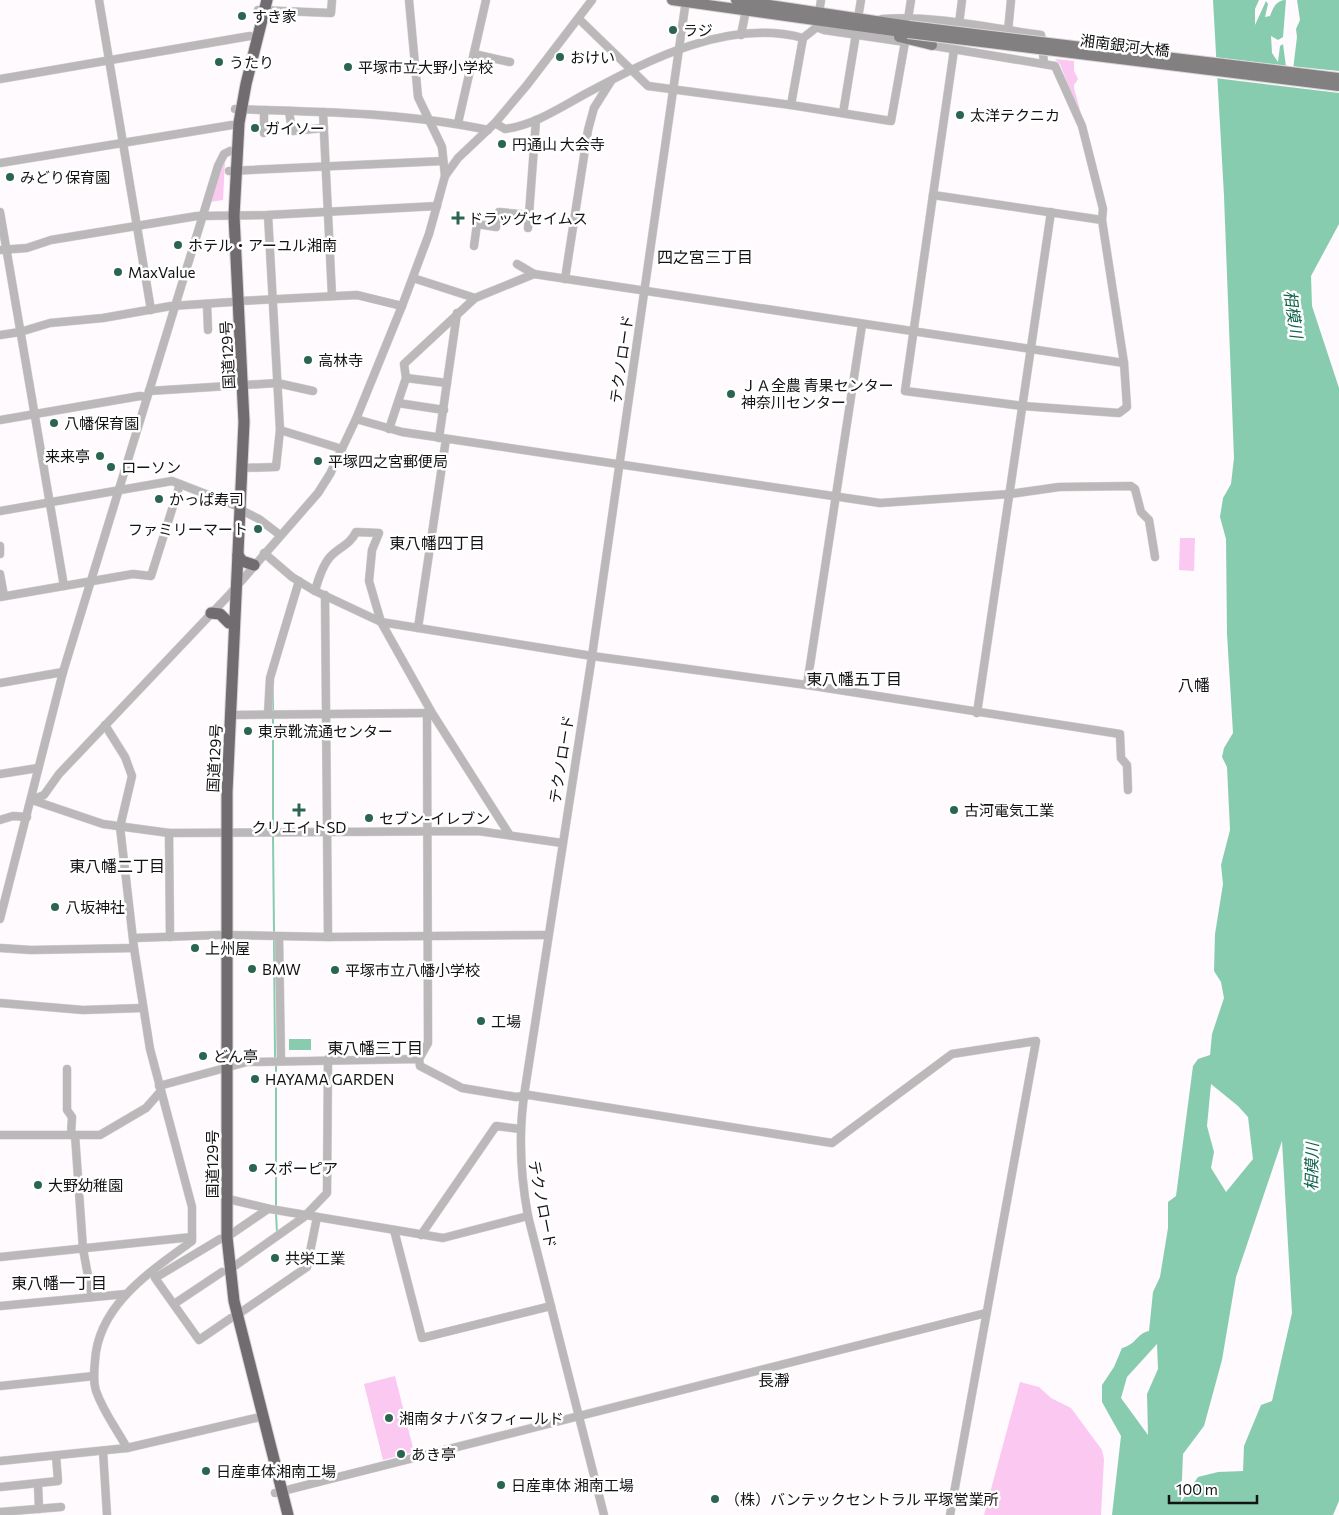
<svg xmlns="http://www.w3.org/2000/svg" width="1339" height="1515" viewBox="0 0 1339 1515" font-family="Commissioner,'Noto Sans JP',sans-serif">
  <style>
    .green { fill: #fac8f1 }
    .water { fill: #88ccb0; fill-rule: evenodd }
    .pier { fill: #fefafd }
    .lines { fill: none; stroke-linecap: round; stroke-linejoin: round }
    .stream { stroke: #88ccb0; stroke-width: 2 }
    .minor-casing { stroke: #d9d5d8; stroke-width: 9 }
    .major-casing { stroke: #d9d5d8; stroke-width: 12 }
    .highway-casing { stroke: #d9d5d8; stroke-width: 13 }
    .minor { stroke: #bab8b9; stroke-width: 8 }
    .major { stroke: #838082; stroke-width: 10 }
    .highway { stroke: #706c6f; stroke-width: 11 }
    .major-bridge-casing { stroke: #d9d5d8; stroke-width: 12; stroke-linecap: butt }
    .major-bridge { stroke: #838082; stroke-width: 10 }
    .poi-dot { fill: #29654f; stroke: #fff; stroke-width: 2 }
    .labels { text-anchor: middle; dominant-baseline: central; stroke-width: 5; stroke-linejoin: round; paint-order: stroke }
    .poi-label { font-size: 15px; fill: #141314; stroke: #fff; text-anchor: start }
    .street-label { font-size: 15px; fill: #141314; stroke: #fff }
    .neighbourhood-label { font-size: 16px; fill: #141314; stroke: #fff }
    .water-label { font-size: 16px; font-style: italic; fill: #0f644a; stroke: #fff }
  </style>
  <rect width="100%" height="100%" fill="#fefafd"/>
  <g class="green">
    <polygon points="1055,59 1074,61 1074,71 1078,79 1074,85 1074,88 1104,197 1081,117 1060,64"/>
    <polygon points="225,161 223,200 210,202 222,162"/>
    <polygon points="1180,538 1195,538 1194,571 1179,570"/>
    <polygon points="395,1376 414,1452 383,1460 364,1384"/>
    <polygon points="1020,1382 1039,1387 1051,1398 1071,1408 1102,1450 1104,1459 1101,1515 984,1515"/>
  </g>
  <g class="water">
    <path d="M 1213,0 L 1259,0 L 1255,9 L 1255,25 L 1266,1 L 1268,4 L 1265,17 L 1270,16 C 1273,8 1276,0 1286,0 L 1283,37 L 1278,40 L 1271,36 L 1272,53 L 1278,62 L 1280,46 L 1283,44 L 1287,74 L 1292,78 L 1297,37 L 1296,29 L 1300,20 L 1297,0 L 1339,0 L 1339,224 L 1311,276 L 1312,306 L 1339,388 L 1339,1501 L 1333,1515 L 1112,1515 L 1121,1436 L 1102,1402 L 1102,1385 L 1114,1367 L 1122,1348 C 1137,1344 1137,1333 1149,1331 L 1153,1292 L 1160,1277 L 1168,1228 L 1168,1202 L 1176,1196 L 1193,1066 L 1198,1059 L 1210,1055 L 1212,1034 L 1224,998 L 1221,982 L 1214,971 L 1215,934 L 1223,884 L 1221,865 L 1230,830 L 1227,767 L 1222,757 L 1224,748 L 1233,733 L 1227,634 L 1226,539 L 1220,517 L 1223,498 L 1231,484 L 1234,458 L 1224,196 ZM 1211,1084 L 1238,1106 L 1248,1117 L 1253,1159 L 1226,1192 L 1211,1168 L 1214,1152 L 1207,1126 ZM 1282,1141 L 1292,1313 L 1272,1401 L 1261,1405 L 1244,1446 L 1243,1471 L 1218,1472 L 1198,1477 L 1181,1502 L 1183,1454 L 1204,1426 L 1222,1360 L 1236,1277 ZM 1157,1344 L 1158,1369 L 1147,1394 L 1148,1435 L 1121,1398 L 1127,1377 Z"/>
    <rect x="289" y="1039" width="22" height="11"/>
  </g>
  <polygon class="pier" points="1213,57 1289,66 1290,73 1290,66 1339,71 1339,93 1215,78"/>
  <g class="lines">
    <g class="stream">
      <polyline points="273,689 273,711"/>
      <polyline points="273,717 273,825"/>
      <polyline points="273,836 274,932"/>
      <polyline points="274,940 275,1057"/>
      <polyline points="276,1064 276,1206"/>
      <polyline points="276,1213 277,1233"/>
    </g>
    <defs>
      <g id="minor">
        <polyline points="99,0 151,310"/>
        <polyline points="409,0 418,97 442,147 445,176"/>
        <polyline points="821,0 817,27 803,38 791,105 891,121 905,42"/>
        <polyline points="258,10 331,13 332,0"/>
        <polyline points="858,18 861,0"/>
        <polyline points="579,19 648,86 791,105"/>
        <path d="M 882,19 C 934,15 989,28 1041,35 L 1044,63"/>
        <polyline points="908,19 911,0"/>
        <polyline points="959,24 962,0"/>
        <polyline points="817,27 824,30 905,42"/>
        <polyline points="1008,31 1011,0"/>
        <polyline points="741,35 746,10"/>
        <polyline points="929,45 1055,66 1082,126 1103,209 1102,220 1124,363 1127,407 1119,413 1023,406 905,391 933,195 1102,220"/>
        <polyline points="474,54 510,62"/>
        <polyline points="0,79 250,36"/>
        <path d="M 235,109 C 319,112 405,112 488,130"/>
        <polyline points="264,110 264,133"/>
        <polyline points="289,111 292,131 324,128"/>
        <polyline points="323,112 332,296"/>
        <polyline points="843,113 856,34"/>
        <polyline points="458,123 486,0"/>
        <path d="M 495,123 L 505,129 C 535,125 561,107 587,93 C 650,59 730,18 803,38"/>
        <polyline points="0,163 232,125"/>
        <polyline points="229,171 443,161"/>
        <polyline points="933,195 954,50"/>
        <polyline points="0,212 64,586"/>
        <polyline points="528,228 536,120"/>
        <polyline points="474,246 477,224 496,227 499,212 529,215"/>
        <polyline points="0,250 27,248 51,240 197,216 268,215 437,206"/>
        <polyline points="517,264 534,274"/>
        <polyline points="413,278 475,298"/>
        <polyline points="565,279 588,130 594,108 611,81"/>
        <polyline points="239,301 357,295 402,306"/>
        <polyline points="207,304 208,330"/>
        <polyline points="0,335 20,332 50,323 103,318 171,306 232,302"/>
        <polyline points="406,378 447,383"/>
        <polyline points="149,391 277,383 313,391"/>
        <polyline points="398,403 444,410"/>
        <polyline points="356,419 402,432 880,503 1010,494 1059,487 1131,486 1135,489 1141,512 1149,520 1155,557"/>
        <polyline points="0,420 140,396 147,397"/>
        <polyline points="389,429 406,378 404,364 475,298 534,274 1124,363"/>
        <polyline points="280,430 342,449"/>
        <polyline points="439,438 457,313"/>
        <polyline points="243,468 276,467 280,430 268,215"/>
        <polyline points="241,510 259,519 280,535"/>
        <polyline points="0,511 172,481 234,505"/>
        <polyline points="0,546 0,554"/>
        <polyline points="264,553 292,577 315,591 381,622 592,656 807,685 1120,734 1121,758 1127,765 1128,790"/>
        <polyline points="0,574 4,596"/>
        <path d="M 315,591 C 318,580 322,566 330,557 C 339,547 350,545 356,532 L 379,533 L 372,550 L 369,581 L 381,622 L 432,713 L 509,834"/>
        <polyline points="325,595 328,937"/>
        <polyline points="0,597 133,574 151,576 180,484"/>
        <polyline points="418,628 446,439"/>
        <polyline points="0,683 63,672"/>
        <polyline points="807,685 862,325"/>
        <polyline points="977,713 1051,212"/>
        <polyline points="268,714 270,678 299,581"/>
        <polyline points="231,715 430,713"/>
        <path d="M 105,725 L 125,757 L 132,776 L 120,827 L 134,948 L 150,1049 L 192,1207 L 192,1241 C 151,1271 98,1305 95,1361 C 94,1371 93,1381 96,1391 C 104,1413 116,1428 127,1448"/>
        <polyline points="0,774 38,768"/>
        <polyline points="32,800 44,795 59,774 230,594 318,493 330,474 356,419 402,306 429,234 445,176 458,158 495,123 527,85 592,0"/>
        <polyline points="32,800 103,824 169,833 478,831 562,843"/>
        <polyline points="0,820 13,816 27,817"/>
        <polyline points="169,833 170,937"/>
        <polyline points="0,919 63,672 218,166 224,154 230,151"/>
        <polyline points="226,935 328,937 547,935"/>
        <polyline points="279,937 281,1061"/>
        <polyline points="134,938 219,935"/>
        <polyline points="0,948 31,950 134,948"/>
        <polyline points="0,1003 83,1010 142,1008"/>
        <polyline points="419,1059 428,1043 427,713"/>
        <polyline points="67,1069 67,1110 72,1117 71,1135"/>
        <polyline points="159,1086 247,1062 419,1059 420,1066 462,1088 516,1097 529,1095 832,1143 952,1054 1036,1041 950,1515"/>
        <polyline points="0,1135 100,1135 146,1108 161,1091"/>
        <polyline points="75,1135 83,1249 92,1297"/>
        <polyline points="228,1199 270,1209 443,1238 528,1216"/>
        <polyline points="394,1230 422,1338 551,1306"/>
        <polyline points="421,1235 496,1126 520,1129"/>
        <polyline points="227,1237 268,1209"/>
        <polyline points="220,1239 155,1278 199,1340 231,1318"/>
        <polyline points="0,1257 192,1237"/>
        <polyline points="229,1270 304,1217 327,1193 328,1059"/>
        <polyline points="174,1304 222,1272"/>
        <polyline points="0,1306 126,1294"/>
        <polyline points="237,1315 307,1267 317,1217"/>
        <polyline points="0,1386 94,1376"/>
        <polyline points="103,1451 107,1515"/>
        <polyline points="0,1461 127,1448 256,1418"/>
        <polyline points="38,1484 39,1509"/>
        <polyline points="0,1487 58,1481 56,1456"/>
        <polyline points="275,1493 986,1313"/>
        <polyline points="0,1512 61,1507"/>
        <path d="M 604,1515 L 528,1216 C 520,1173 518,1133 525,1089 L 592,656 L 686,0"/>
      </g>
      <g id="major">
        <polyline points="672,0 908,33"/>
        <polyline points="736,0 909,26"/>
        <polyline points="899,37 932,45"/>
      </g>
      <g id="highway">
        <polyline points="267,0 246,84 239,123 234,216 244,422 227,792 227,1237 234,1301 288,1515"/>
        <polyline points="238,555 242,561 254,565"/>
        <polyline points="211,613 220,614 229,623"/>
      </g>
    </defs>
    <use href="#minor" class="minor-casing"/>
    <use href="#major" class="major-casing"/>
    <use href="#highway" class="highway-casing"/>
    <use href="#minor" class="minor"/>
    <use href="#major" class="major"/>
    <use href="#highway" class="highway"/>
    <defs>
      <g id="major-bridge">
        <polyline points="909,26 1339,78"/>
        <polyline points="908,33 1339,86"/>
      </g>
    </defs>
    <use href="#major-bridge" class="major-bridge-casing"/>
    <use href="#major-bridge" class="major-bridge"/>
  </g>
  <g class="poi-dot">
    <circle cx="242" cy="16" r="5"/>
    <circle cx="673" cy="30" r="5"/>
    <circle cx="560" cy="57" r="5"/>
    <circle cx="219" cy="62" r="5"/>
    <circle cx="348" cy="67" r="5"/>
    <circle cx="960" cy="115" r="5"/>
    <circle cx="255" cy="128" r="5"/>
    <circle cx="502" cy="144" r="5"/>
    <circle cx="10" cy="177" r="5"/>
    <path d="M455.5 210.5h5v5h5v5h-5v5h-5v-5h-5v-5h5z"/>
    <circle cx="178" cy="245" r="5"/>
    <circle cx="118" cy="272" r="5"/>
    <circle cx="308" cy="360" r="5"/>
    <circle cx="731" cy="394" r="5"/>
    <circle cx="54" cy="423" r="5"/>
    <circle cx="100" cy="456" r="5"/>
    <circle cx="318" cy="461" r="5"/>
    <circle cx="111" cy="467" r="5"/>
    <circle cx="159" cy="499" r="5"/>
    <circle cx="258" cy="529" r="5"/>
    <circle cx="248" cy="731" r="5"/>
    <path d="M296.5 802.5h5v5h5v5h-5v5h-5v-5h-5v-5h5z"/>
    <circle cx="954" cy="810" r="5"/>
    <circle cx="369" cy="818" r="5"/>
    <circle cx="55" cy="907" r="5"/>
    <circle cx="195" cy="948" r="5"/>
    <circle cx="252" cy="969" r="5"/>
    <circle cx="335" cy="970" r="5"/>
    <circle cx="481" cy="1021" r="5"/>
    <circle cx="203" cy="1056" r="5"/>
    <circle cx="255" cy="1079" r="5"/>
    <circle cx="253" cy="1168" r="5"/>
    <circle cx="38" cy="1185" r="5"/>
    <circle cx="275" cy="1258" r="5"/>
    <circle cx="389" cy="1418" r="5"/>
    <circle cx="401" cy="1454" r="5"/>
    <circle cx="206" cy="1471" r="5"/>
    <circle cx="501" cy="1485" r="5"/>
    <circle cx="715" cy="1499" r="5"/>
  </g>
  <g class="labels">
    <g class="poi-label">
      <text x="252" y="16">すき家</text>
      <text x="683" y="30">ラジ</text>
      <text x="570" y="57">おけい</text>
      <text x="229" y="62">うたり</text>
      <text x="358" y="67">平塚市立大野小学校</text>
      <text x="970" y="115">太洋テクニカ</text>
      <text x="265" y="128">ガイソー</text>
      <text x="512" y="144">円通山 大会寺</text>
      <text x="20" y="177">みどり保育園</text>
      <text x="468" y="218">ドラッグセイムス</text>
      <text x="188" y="245">ホテル・アーユル湘南</text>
      <text x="128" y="272">MaxValue</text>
      <text x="318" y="360">高林寺</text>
      <text x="741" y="385">ＪＡ全農 青果センター<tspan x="741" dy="17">神奈川センター</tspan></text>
      <text x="64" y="423">八幡保育園</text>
      <text x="90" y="456" text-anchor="end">来来亭</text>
      <text x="328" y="461">平塚四之宮郵便局</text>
      <text x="121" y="467">ローソン</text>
      <text x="169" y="499">かっぱ寿司</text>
      <text x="248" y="529" text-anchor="end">ファミリーマート</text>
      <text x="258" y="731">東京靴流通センター</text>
      <text x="964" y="810">古河電気工業</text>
      <text x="379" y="818">セブン-イレブン</text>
      <text x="299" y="827" text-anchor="middle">クリエイトSD</text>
      <text x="65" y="907">八坂神社</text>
      <text x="205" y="948">上州屋</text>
      <text x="262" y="969">BMW</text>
      <text x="345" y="970">平塚市立八幡小学校</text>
      <text x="491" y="1021">工場</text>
      <text x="213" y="1056">どん亭</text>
      <text x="265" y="1079">HAYAMA GARDEN</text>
      <text x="263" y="1168">スポーピア</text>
      <text x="48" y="1185">大野幼稚園</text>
      <text x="285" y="1258">共栄工業</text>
      <text x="399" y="1418">湘南タナバタフィールド</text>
      <text x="411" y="1454">あき亭</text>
      <text x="216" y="1471">日産車体湘南工場</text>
      <text x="511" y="1485">日産車体 湘南工場</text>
      <text x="725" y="1499">（株）バンテックセントラル 平塚営業所</text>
    </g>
    <g class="street-label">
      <text transform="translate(1125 45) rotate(7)">湘南銀河大橋</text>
      <text transform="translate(227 355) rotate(-93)">国道129号</text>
      <text transform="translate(621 359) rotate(-82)">テクノロード</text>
      <text transform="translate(214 758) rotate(-87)">国道129号</text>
      <text transform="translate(561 759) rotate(-81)">テクノロード</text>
      <text transform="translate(212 1164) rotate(-90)">国道129号</text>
      <text transform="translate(543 1204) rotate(79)">テクノロード</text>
    </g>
    <g class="neighbourhood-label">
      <text x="705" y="256">四之宮三丁目</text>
      <text x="437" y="542">東八幡四丁目</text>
      <text x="854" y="678">東八幡五丁目</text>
      <text x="1194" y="684">八幡</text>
      <text x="117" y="865">東八幡二丁目</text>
      <text x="375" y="1047">東八幡三丁目</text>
      <text x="59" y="1282">東八幡一丁目</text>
      <text x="774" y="1379">長瀞</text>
    </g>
    <g class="water-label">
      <text transform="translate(1294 314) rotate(82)">相模川</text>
      <text transform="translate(1311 1167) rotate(-89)">相模川</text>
    </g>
  </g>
  <path d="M1169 1495v8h88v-8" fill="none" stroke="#141314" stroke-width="2.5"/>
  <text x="1176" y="1495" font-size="15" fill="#141314" stroke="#ffffff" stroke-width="4" paint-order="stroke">100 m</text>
</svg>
